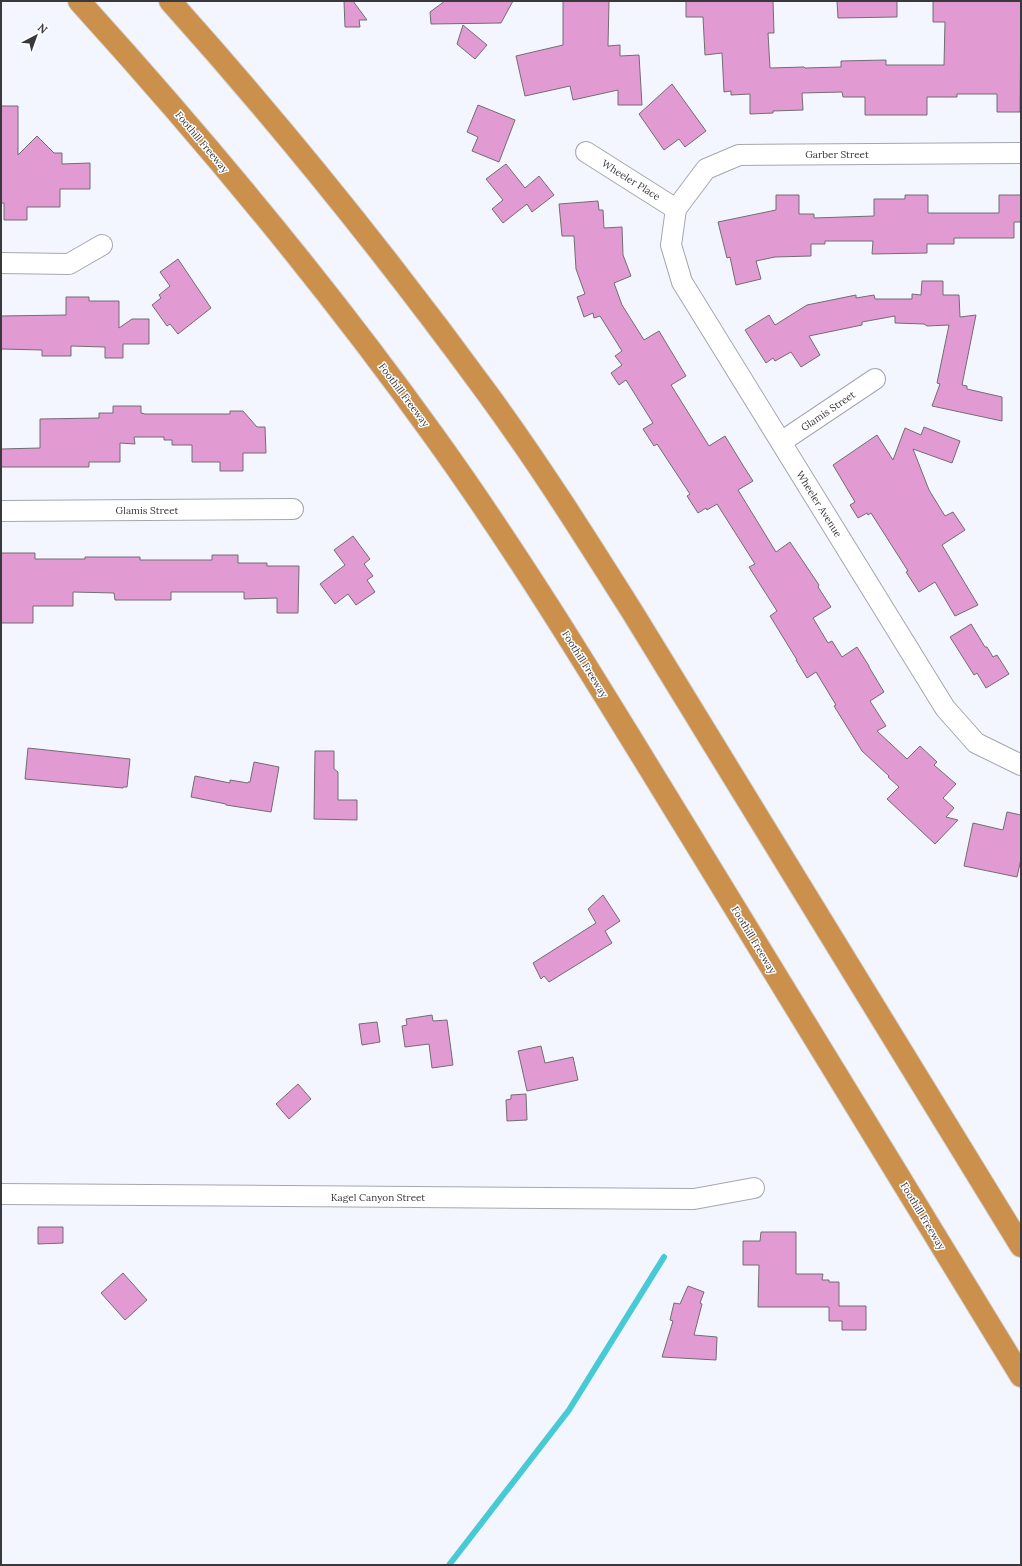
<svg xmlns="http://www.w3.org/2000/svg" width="1022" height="1566" viewBox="0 0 1022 1566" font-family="Lora,serif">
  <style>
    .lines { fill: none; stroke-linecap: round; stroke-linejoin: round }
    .stream { stroke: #48cad5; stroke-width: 6 }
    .building { fill: #e29ad3; stroke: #736c72 }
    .minor-casing { stroke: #a5a7af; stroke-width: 22 }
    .highway-casing { stroke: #d3d3d4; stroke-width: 24 }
    .minor { stroke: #fff; stroke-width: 20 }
    .highway { stroke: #cb904b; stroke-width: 22 }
    .labels { text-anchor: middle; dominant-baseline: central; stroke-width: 3; stroke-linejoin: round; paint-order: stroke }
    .street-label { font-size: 10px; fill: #39393d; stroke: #fff }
  </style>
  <rect width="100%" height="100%" fill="#f4f6ff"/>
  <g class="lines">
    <polyline class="stream" points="449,1565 569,1410 664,1257"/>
  </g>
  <g class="building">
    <polygon points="344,1 353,1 367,20 359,20 360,27 345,27"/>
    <polygon points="445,1 513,1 501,23 431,24 430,12"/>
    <polygon points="563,1 609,1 608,46 620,45 620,56 639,55 642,105 618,105 618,90 573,100 570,86 525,96 516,56 563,45"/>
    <polygon points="686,1 773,1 774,33 768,33 770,68 804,67 805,68 841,67 841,61 886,60 886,65 944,65 945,22 933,22 933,1 1021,1 1020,112 997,112 997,94 957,94 957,97 927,97 927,115 865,115 865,97 843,97 842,92 802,93 803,110 773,111 773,113 750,114 750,94 731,95 731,91 724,92 722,53 705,55 703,17 686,17"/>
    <polygon points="837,1 897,1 897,17 838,18"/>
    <polygon points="463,25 487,45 475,59 457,44"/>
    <polygon points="672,84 706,131 685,147 679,139 664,150 639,114"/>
    <polygon points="478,105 515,120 499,162 472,151 478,137 467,132"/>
    <polygon points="1,106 18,106 18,155 37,136 54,153 62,153 62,164 90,163 90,189 60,189 60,207 27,207 27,220 4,220 4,203 1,203"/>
    <polygon points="506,164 525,188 539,176 554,195 532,212 527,204 503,223 492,209 503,200 486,179"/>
    <polygon points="776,195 799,195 799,214 814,214 814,218 874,216 874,199 905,199 905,195 928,195 928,213 999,213 999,195 1021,195 1021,222 1014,222 1014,238 954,238 954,244 927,244 927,253 872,254 873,241 825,241 825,244 811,244 811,256 775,257 756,261 761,279 736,285 730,257 727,258 718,222 776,210"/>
    <polygon points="598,201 599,210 603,210 604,228 622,227 623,255 631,276 614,283 622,305 644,340 659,331 686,376 671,385 709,446 725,436 744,467 753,481 738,490 776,552 790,542 819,585 818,587 831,607 813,618 828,643 832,641 842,657 857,647 869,666 869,667 884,692 870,701 886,726 877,731 907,759 920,746 937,762 934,765 956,784 943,798 954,808 946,817 958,820 935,844 887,799 899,787 888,777 889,776 862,751 834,706 836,705 816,672 807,678 796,660 797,660 770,616 777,611 749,567 755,564 717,504 707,510 706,508 698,513 687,496 690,494 657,444 654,446 643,429 653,423 626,380 619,385 611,373 622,365 615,356 622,351 600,316 594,318 593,313 584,317 577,297 585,294 576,269 574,236 562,236 559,204"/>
    <polygon points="178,259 211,308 178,334 170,324 167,326 152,305 161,298 159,295 170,286 160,272"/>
    <polygon points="922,281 943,281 943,295 959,295 960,317 976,315 962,385 967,386 967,389 1002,397 1002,421 932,406 940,384 937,383 949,325 927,326 924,324 895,323 895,316 862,322 862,325 809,336 820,355 801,367 791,352 775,361 773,358 766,363 745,330 769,315 775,325 807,305 856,295 856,298 874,295 875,299 912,299 912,294 921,295"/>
    <polygon points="66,297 89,297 89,301 119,301 119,328 132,319 149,319 149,344 123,344 123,358 105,358 105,347 71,346 71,356 42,356 42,350 1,349 1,316 66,315"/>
    <polygon points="113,406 141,406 141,413 145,414 230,414 230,411 243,411 257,427 265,427 266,453 243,453 243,471 220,471 220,462 192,462 192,445 172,445 172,440 164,440 164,437 134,437 135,444 120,443 120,462 89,462 89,467 1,467 1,449 40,448 40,419 99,418 99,413 113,413"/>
    <polygon points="924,427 960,441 952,463 913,449 929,490 945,516 953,512 965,530 942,545 978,605 955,616 935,582 919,592 906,572 908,571 871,513 868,515 867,513 858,518 850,505 855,502 833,465 877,435 893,460 905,428 921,435"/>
    <polygon points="353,536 370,559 364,564 373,576 367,580 375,592 356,605 348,594 335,604 320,584 345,565 334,550"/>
    <polygon points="1,553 35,553 35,559 85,559 85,557 140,557 140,560 212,560 212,555 238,555 238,563 267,563 267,566 299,566 298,613 277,613 277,598 244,599 244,592 171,592 171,600 115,600 114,593 73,592 73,606 33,606 33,623 1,623"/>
    <polygon points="971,624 985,647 987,647 993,657 997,655 1009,674 986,688 977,673 974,675 950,637"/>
    <polygon points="28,748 130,759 127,787 123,787 123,788 25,779"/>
    <polygon points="315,751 334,751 334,769 338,772 338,800 357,800 357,820 314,819"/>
    <polygon points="254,762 279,767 271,812 226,805 226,804 191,797 195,776 230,783 230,780 248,783 248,782 250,782"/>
    <polygon points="1007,812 1021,815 1021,859 1017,877 964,866 973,823 1003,830"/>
    <polygon points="603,895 620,921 605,931 612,943 549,982 544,976 541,979 533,963 596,923 588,909"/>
    <polygon points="432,1015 433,1021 447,1020 453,1065 432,1068 429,1044 405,1047 402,1026 407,1025 406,1019"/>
    <polygon points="377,1022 380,1042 362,1045 359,1024"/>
    <polygon points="541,1046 545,1063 573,1057 578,1080 527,1091 518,1051"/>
    <polygon points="298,1084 311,1099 289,1119 276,1104"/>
    <polygon points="526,1094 527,1120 507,1121 506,1100 511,1099 511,1095"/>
    <polygon points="38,1227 63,1227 63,1243 38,1244"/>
    <polygon points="761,1232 796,1232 796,1274 823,1274 822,1280 829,1280 829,1282 839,1282 839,1306 866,1306 866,1330 842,1330 842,1321 829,1321 829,1307 758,1307 759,1265 743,1265 743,1241 760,1241"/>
    <polygon points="123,1273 147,1300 125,1320 101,1293"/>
    <polygon points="688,1286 704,1292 700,1303 702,1304 694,1335 717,1337 716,1360 662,1357 673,1321 670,1320 674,1303 680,1304"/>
  </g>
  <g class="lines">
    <defs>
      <g id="minor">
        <polyline points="586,152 676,209"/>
        <polyline points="1021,153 739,155 706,169 676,209 671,245 682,282 945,708 976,743 1021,765"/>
        <polyline points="1,263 69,264 102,245"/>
        <polyline points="781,442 875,379"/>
        <polyline points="1,511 293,509"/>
        <polyline points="1,1194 694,1199 754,1188"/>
      </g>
      <g id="highway">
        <path d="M 79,1 C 205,140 325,284 434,436 C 529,568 612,708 697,846 C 805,1023 913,1199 1021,1376"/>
        <path d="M 170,1 C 283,127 390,260 490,397 C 541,467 587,540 633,613 L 1021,1246"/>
      </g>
    </defs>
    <use href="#minor" class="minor-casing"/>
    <use href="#highway" class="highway-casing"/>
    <use href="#minor" class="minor"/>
    <use href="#highway" class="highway"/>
  </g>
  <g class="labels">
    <g class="street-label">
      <text transform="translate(202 142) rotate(50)">Foothill Freeway</text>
      <text x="837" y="154">Garber Street</text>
      <text transform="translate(631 180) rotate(32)">Wheeler Place</text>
      <text transform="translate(404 395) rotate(53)">Foothill Freeway</text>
      <text transform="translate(828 411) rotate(-34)">Glamis Street</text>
      <text transform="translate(819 504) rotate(58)">Wheeler Avenue</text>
      <text x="147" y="510">Glamis Street</text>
      <text transform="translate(585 664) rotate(58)">Foothill Freeway</text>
      <text transform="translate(754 940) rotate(59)">Foothill Freeway</text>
      <text x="378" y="1197">Kagel Canyon Street</text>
      <text transform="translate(923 1216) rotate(59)">Foothill Freeway</text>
    </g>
  </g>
  <rect width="1022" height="1566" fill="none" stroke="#39393d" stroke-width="4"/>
  <g transform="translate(36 36) rotate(41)" stroke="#ffffff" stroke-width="3" paint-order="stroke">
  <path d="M0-3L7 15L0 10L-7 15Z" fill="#39393d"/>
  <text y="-6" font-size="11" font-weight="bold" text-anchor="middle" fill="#39393d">N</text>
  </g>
</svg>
